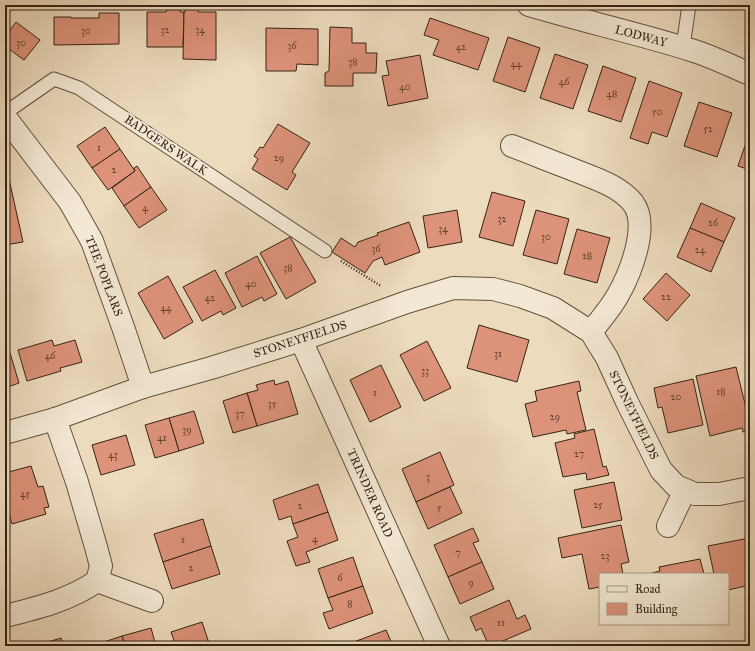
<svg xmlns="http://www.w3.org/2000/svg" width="755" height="651" viewBox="0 0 755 651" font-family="'IM FELL Great Primer',serif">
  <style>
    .building { fill: #dd927a; stroke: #342314 }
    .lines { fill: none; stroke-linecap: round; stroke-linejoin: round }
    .service-casing { stroke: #62513e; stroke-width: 15 }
    .minor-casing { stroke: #62513e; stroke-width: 24 }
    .tertiary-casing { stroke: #62513e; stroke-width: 24 }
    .path { stroke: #342314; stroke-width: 2.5; stroke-dasharray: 1 2; stroke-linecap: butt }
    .service { stroke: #f3e8d4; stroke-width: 13 }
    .minor { stroke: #f3e8d4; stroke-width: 22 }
    .tertiary { stroke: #f3e8d4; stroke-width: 22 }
    .labels { text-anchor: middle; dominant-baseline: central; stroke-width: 4; stroke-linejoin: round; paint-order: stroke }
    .number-label { font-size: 10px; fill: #5e3f2e }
    .street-label { font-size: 12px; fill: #342314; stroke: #f3e8d4 }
  </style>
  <rect width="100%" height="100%" fill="#eddbbd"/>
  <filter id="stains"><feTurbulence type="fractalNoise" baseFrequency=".005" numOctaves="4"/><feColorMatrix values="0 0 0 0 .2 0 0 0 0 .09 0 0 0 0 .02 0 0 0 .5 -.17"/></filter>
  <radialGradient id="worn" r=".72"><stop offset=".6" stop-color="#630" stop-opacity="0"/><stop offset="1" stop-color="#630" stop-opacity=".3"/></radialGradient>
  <g class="building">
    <polygon points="167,9 180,9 180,12 184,12 183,47 147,47 147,12 166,12"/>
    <polygon points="185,9 198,9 198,12 216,12 216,60 183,59 184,12 185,12"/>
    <polygon points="99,13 119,13 119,44 54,45 54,17 71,17 71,18 99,18"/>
    <polygon points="430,18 489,38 478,70 433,55 439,40 424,35"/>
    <polygon points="16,22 40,40 24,60 5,46 5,37"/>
    <polygon points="330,27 352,28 352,43 366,43 366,53 377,53 376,73 353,73 353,86 325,86 325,73 329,71"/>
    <polygon points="266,28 318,29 318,65 297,64 296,71 266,71"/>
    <polygon points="508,37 540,48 525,92 493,81"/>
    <polygon points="555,54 588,65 573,109 540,98"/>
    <polygon points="420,55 428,98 388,106 382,76 389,75 386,61"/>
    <polygon points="603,66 636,78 621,122 588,111"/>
    <polygon points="649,81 682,93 667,137 652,132 648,144 630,138"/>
    <polygon points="699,102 732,113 717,157 684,146"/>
    <polygon points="278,124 310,143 292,172 296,175 287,190 252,169 258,159 254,156 260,147 263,148"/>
    <polygon points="105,127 120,149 92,168 77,146"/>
    <polygon points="750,131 750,170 738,166"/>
    <polygon points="120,149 135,171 108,190 92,168"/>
    <polygon points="137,166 151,187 124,206 112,188 135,171 134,168"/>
    <polygon points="5,170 7,170 23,242 5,245"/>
    <polygon points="151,187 167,210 139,228 124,206"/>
    <polygon points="492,192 525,201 513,246 479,237"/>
    <polygon points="701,203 735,218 724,242 690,228"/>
    <polygon points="457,210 462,242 428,248 423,216"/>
    <polygon points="536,210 569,219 557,264 523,255"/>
    <polygon points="409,222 420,252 385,265 382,257 373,261 365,273 332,252 341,238 355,247 358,242 378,235 377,233"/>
    <polygon points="690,228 724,242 711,272 677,257"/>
    <polygon points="577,229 610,238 597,283 564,274"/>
    <polygon points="290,237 316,282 286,299 260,253"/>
    <polygon points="257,256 277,294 264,301 262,297 242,307 225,273"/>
    <polygon points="215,270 236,308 223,315 221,311 202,321 183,287"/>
    <polygon points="666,273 690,295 667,321 643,299"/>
    <polygon points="168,276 193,322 164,339 138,293"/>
    <polygon points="479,325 529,340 517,382 467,368"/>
    <polygon points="52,340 54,346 75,340 82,362 60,368 61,371 27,381 18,350"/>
    <polygon points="427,341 451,388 424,401 400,355"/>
    <polygon points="10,353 19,383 5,388 5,354"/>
    <polygon points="381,365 401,407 370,422 350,380"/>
    <polygon points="736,367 746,408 748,407 750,416 750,430 743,432 742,428 710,436 696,376"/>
    <polygon points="693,379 703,425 668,433 662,407 658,408 654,388"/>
    <polygon points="274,380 275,385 288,381 298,414 257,426 247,393 258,390 256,385"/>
    <polygon points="579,381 581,391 577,392 586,430 567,434 566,430 533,437 525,404 537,401 535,391"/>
    <polygon points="247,393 257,426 233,433 223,401"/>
    <polygon points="194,411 204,443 179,451 169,418"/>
    <polygon points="169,418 179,451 155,458 145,425"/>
    <polygon points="594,429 603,467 606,466 609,475 587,480 586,473 563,477 555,443 575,438 574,434"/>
    <polygon points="126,435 135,465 101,475 92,445"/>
    <polygon points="440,452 454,485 416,502 402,469"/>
    <polygon points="31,466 38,487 43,486 49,507 44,508 46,514 12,524 5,501 5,473"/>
    <polygon points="614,482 622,520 582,528 574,490"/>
    <polygon points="318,484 328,512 293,524 291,516 279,520 273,500"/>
    <polygon points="450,487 462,513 428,529 416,502"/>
    <polygon points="328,512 338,540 306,552 310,562 296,566 287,541 298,537 293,524"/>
    <polygon points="203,519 211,546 163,562 154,534"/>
    <polygon points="621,525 629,562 621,564 623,574 600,574 600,587 589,589 582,554 562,558 558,538"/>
    <polygon points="473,528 479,541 473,543 482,562 448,577 434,545"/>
    <polygon points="749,538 750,558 747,559 750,573 750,585 728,590 728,574 714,574 708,546"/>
    <polygon points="211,546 220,574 172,589 163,562"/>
    <polygon points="353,557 363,586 328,598 318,569"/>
    <polygon points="700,559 704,574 652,574 652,573 660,571 659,567"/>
    <polygon points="482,562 494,589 460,604 448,577"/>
    <polygon points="363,586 373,613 329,629 323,613 333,610 328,598"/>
    <polygon points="509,600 517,619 525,615 531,629 491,646 489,646 481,628 476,631 470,617"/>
    <polygon points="202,622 210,646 176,646 171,632"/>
    <polygon points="151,628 156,646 125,646 122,636"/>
    <polygon points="386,630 393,646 353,646 351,643"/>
    <polygon points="122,636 125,646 95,646 95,645"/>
    <polygon points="61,638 64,646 35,646"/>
    <polygon points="528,642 530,646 520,646"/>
  </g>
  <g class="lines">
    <defs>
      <g id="service">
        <polyline points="578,20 579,5"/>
        <polyline points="683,47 689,5"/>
        <polyline points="5,113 54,79 79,88 325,251"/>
      </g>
      <g id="minor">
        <polyline points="5,117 70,202 92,241 123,327 143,387"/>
        <path d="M 512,146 C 531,153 550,161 569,168 C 590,177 618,184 633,203 C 650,225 630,274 618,295 C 611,308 600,320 591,332"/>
        <polyline points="301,340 439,646"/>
        <polyline points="5,433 55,419 143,387 211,368 301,340 407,302 453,288 493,289 520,296 553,308 591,332 607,358 627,402 661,470 676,486 695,494 719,494 750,488"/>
        <polyline points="668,526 685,490"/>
        <polyline points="97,581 152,601"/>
        <path d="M 5,616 C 37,608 70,600 97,581 L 101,566 L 96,547 L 77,482 L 55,419"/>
      </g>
      <path id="tertiary" d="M 529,5 C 582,21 637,33 691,50 C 711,56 731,66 750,74"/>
    </defs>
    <use href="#service" class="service-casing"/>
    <use href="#minor" class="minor-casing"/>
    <use href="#tertiary" class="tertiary-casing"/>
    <polyline class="path" points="341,261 381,286"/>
    <use href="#service" class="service"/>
    <use href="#minor" class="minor"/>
    <use href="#tertiary" class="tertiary"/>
  </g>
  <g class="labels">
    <g class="number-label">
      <text x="165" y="30">32</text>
      <text x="200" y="30">34</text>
      <text x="86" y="31">30</text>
      <text x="21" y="43">30</text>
      <text x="292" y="46">36</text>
      <text x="461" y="47">42</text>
      <text x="353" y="62">38</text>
      <text x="516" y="64">44</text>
      <text x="564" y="82">46</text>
      <text x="405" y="87">40</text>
      <text x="612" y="94">48</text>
      <text x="657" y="112">50</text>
      <text x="708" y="129">52</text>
      <text x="99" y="148">1</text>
      <text x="279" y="158">29</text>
      <text x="114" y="170">2</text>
      <text x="145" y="208">4</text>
      <text x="502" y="219">32</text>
      <text x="713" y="223">26</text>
      <text x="443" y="229">34</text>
      <text x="546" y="237">30</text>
      <text x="376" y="249">36</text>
      <text x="700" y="250">24</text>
      <text x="587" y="256">28</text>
      <text x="288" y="268">38</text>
      <text x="251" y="284">40</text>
      <text x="666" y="297">22</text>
      <text x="210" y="298">42</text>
      <text x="166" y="308">44</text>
      <text x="498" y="354">31</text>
      <text x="50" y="356">46</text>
      <text x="425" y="371">33</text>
      <text x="721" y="392">18</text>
      <text x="375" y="393">1</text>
      <text x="676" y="397">20</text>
      <text x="272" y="404">35</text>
      <text x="240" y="414">37</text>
      <text x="555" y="417">29</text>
      <text x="187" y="430">39</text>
      <text x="162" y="438">41</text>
      <text x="579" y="454">27</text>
      <text x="113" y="455">43</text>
      <text x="428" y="477">3</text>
      <text x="25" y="494">45</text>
      <text x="598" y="505">25</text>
      <text x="300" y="506">2</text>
      <text x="439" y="508">5</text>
      <text x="315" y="539">4</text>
      <text x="183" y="540">1</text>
      <text x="458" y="553">7</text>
      <text x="605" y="556">23</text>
      <text x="191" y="568">2</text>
      <text x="340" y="578">6</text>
      <text x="471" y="583">9</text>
      <text x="350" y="604">8</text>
      <text x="501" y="623">11</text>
    </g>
    <g class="street-label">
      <text transform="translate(641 36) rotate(15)">LODWAY</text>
      <text transform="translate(166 145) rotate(34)">BADGERS WALK</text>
      <text transform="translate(104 276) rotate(69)">THE POPLARS</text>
      <text transform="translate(300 339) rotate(-18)">STONEYFIELDS</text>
      <text transform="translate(634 415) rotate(64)">STONEYFIELDS</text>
      <text transform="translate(370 493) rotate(66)">TRINDER ROAD</text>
    </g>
  </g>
  <rect width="755" height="651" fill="none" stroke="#eddbbd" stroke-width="20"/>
  <rect x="6" y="6" width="743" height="639" fill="none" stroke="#342314" stroke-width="2"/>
  <rect x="10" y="10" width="735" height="631" fill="none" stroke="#342314"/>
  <rect x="599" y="573" width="130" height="52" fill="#f3e8d4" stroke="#a79987"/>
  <rect x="607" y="586" width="20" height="6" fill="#f3e8d4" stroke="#a79987"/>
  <text x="635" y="593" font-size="12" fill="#342314">Road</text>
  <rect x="607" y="603" width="20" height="12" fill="#dd927a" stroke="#a79987"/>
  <text x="635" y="613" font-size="12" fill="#342314">Building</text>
  <rect width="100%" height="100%" filter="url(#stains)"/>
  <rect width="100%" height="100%" fill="url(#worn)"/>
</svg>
